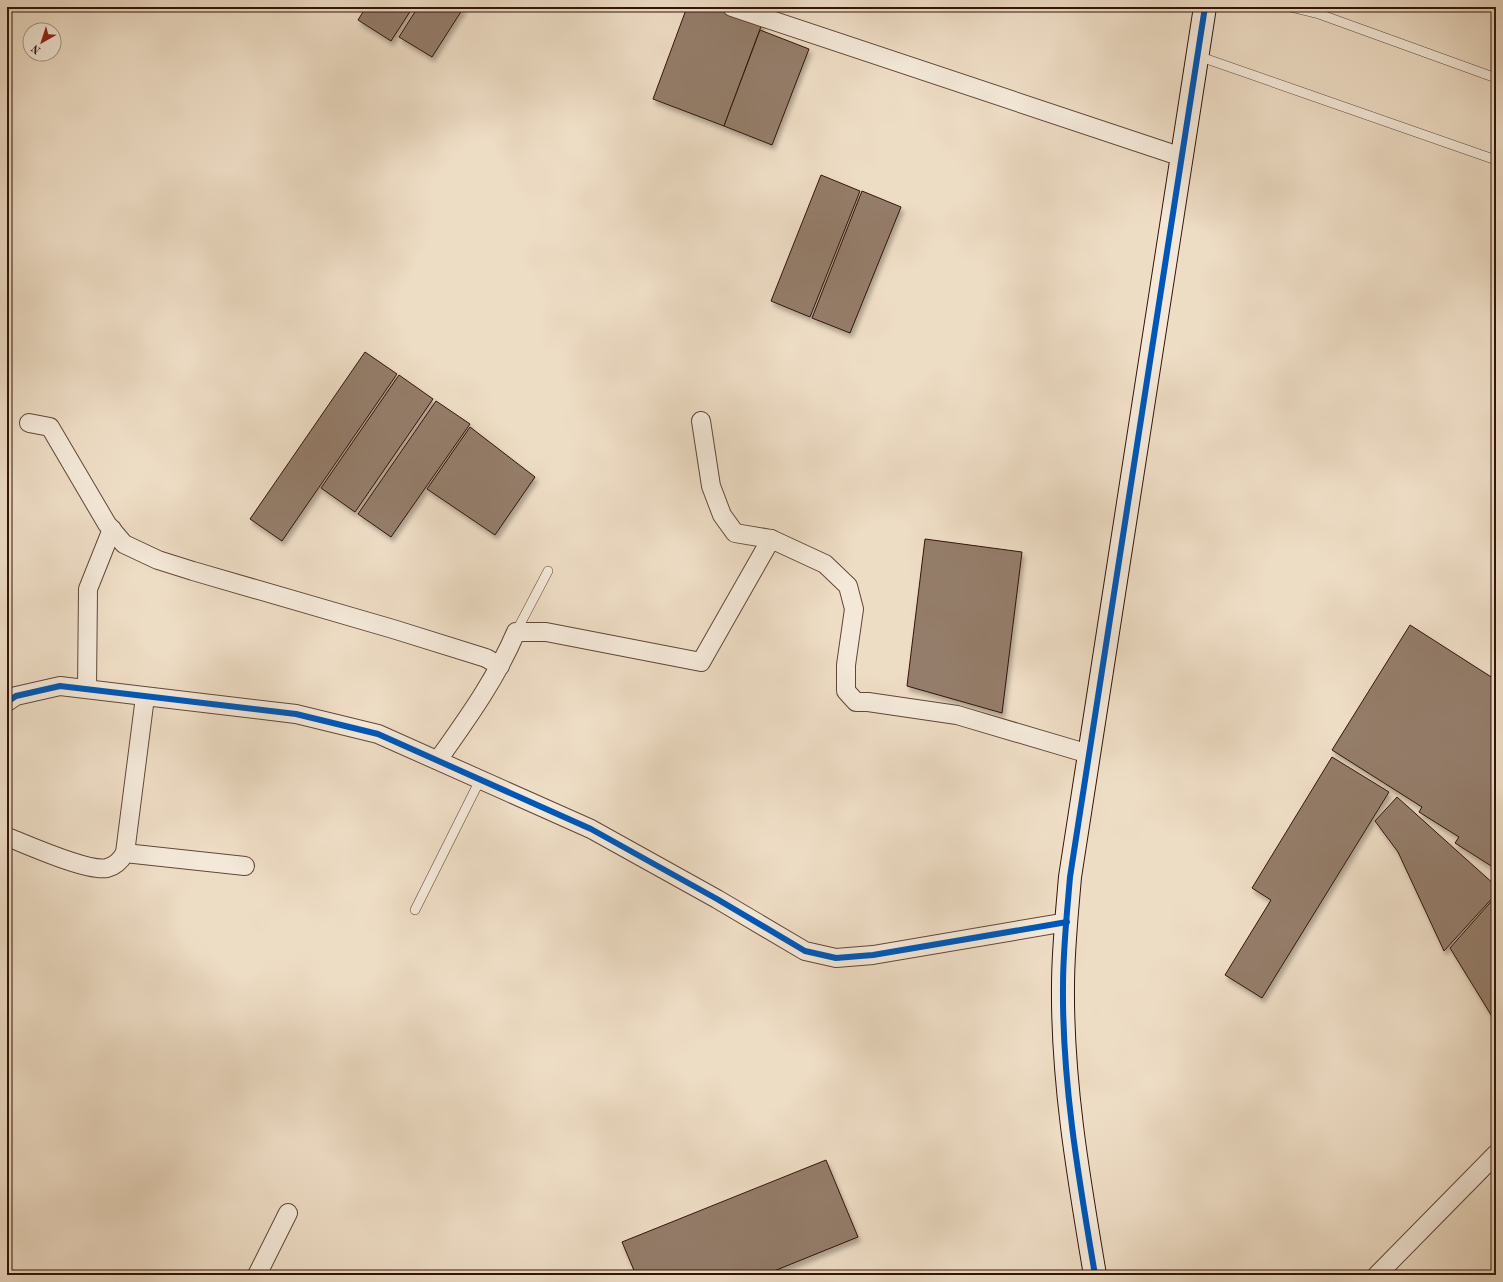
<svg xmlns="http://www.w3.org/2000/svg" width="1503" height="1282" viewBox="0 0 1503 1282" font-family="'Old Standard TT',serif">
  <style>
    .building { fill: #947d6b; stroke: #331409; filter: url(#shadow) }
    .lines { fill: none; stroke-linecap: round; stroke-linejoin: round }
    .lane-casing { stroke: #624638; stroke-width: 10 }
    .street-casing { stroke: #624638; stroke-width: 20 }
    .secondary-casing { stroke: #331409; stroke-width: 24 }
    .lane { stroke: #f4e9d9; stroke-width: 9 }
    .street { stroke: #f4e9d9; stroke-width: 18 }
    .secondary { stroke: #f4e9d9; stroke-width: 22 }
    .cycleway-casing { stroke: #f4e9d9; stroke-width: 8 }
    .cycleway { stroke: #0057b8; stroke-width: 6 }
  </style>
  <defs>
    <filter id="shadow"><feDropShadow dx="2.5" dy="4.5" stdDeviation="2" flood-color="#0004"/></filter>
  </defs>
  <rect width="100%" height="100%" fill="#eeddc5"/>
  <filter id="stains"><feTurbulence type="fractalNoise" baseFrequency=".005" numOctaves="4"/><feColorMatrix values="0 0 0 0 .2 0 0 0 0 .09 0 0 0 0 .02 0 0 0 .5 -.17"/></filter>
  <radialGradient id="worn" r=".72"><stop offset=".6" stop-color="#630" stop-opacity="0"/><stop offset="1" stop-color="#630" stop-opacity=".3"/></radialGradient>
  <g class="building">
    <polygon points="366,7 413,7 391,41 358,20"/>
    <polygon points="418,7 464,7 432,57 399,37"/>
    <polygon points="687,7 726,7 763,21 724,126 653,99"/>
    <polygon points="760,30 809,49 772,145 724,126"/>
    <polygon points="821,175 860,191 810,317 771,301"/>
    <polygon points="862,191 901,207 850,333 812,318"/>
    <polygon points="365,352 397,374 282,541 250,519"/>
    <polygon points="399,375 433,399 355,512 321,488"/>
    <polygon points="436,401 470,424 391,537 358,514"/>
    <polygon points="470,427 535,477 495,535 427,489"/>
    <polygon points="925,539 1022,552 1002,713 907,686"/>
    <polygon points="1410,625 1496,680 1496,869 1455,843 1459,837 1419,812 1422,807 1332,750"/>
    <polygon points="1332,757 1389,792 1262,998 1225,975 1271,900 1252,888"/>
    <polygon points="1397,797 1496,886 1496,894 1444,951 1398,852 1375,821"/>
    <polygon points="1496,896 1496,1023 1450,948"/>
    <polygon points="826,1160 858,1237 764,1275 636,1275 622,1242"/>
  </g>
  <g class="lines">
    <defs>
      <g id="lane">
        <polyline points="1290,7 1319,14 1496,78"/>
        <polyline points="1198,56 1496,160"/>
        <polyline points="516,632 548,571"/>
        <polyline points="415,910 480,780"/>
      </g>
      <g id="street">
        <polyline points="732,7 1182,157"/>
        <polyline points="701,421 711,486 722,515 735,533 771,539 825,564 848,586 854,609 846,665 846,691 856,702 868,702 957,715 1089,754"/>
        <polyline points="29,423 50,427 107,524 124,544 158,560 193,571 393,629 486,658 500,666"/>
        <polyline points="87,689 88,589 112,529"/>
        <polyline points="7,702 16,696 60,686 296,714 378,734 591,829 717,899 805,951 836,958 873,955 1067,922"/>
        <path d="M 438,760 C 467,719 496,679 516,632 L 546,632 L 701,662 L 771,539"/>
        <path d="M 10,838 C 30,846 88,872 107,868 C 115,866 121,860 125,853 L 145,697"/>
        <polyline points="125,853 245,866"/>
        <polyline points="257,1275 288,1213"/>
        <polyline points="1377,1275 1496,1154"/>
      </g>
      <path id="secondary" d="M 1095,1275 C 1079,1180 1062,1083 1063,986 C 1063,950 1067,913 1070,877 L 1205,7"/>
    </defs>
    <use href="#lane" class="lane-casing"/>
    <use href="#street" class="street-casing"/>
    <use href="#secondary" class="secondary-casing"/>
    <use href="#lane" class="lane"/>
    <use href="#street" class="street"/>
    <use href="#secondary" class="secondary"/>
    <defs>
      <g id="cycleway">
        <polyline points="7,702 16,696 60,686 296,714 378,734 591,829 717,899 805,951 836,958 873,955 1067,922"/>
        <path d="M 1095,1275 C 1079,1180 1062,1083 1063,986 C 1063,950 1067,913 1070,877 L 1205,7"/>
      </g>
    </defs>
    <use href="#cycleway" class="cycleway-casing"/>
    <use href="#cycleway" class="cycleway"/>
  </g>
  <rect width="1503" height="1282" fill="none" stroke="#eeddc5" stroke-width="24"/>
  <rect x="8" y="8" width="1487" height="1266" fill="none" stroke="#331409" stroke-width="2"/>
  <rect x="12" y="12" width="1479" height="1258" fill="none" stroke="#331409"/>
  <g transform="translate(42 42) rotate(219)"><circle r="19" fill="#f4e9d9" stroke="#a79486"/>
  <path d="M0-3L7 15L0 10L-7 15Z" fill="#8f2418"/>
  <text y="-6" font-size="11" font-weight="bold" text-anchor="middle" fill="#331409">N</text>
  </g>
  <rect width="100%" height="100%" filter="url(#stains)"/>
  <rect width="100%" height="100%" fill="url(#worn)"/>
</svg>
